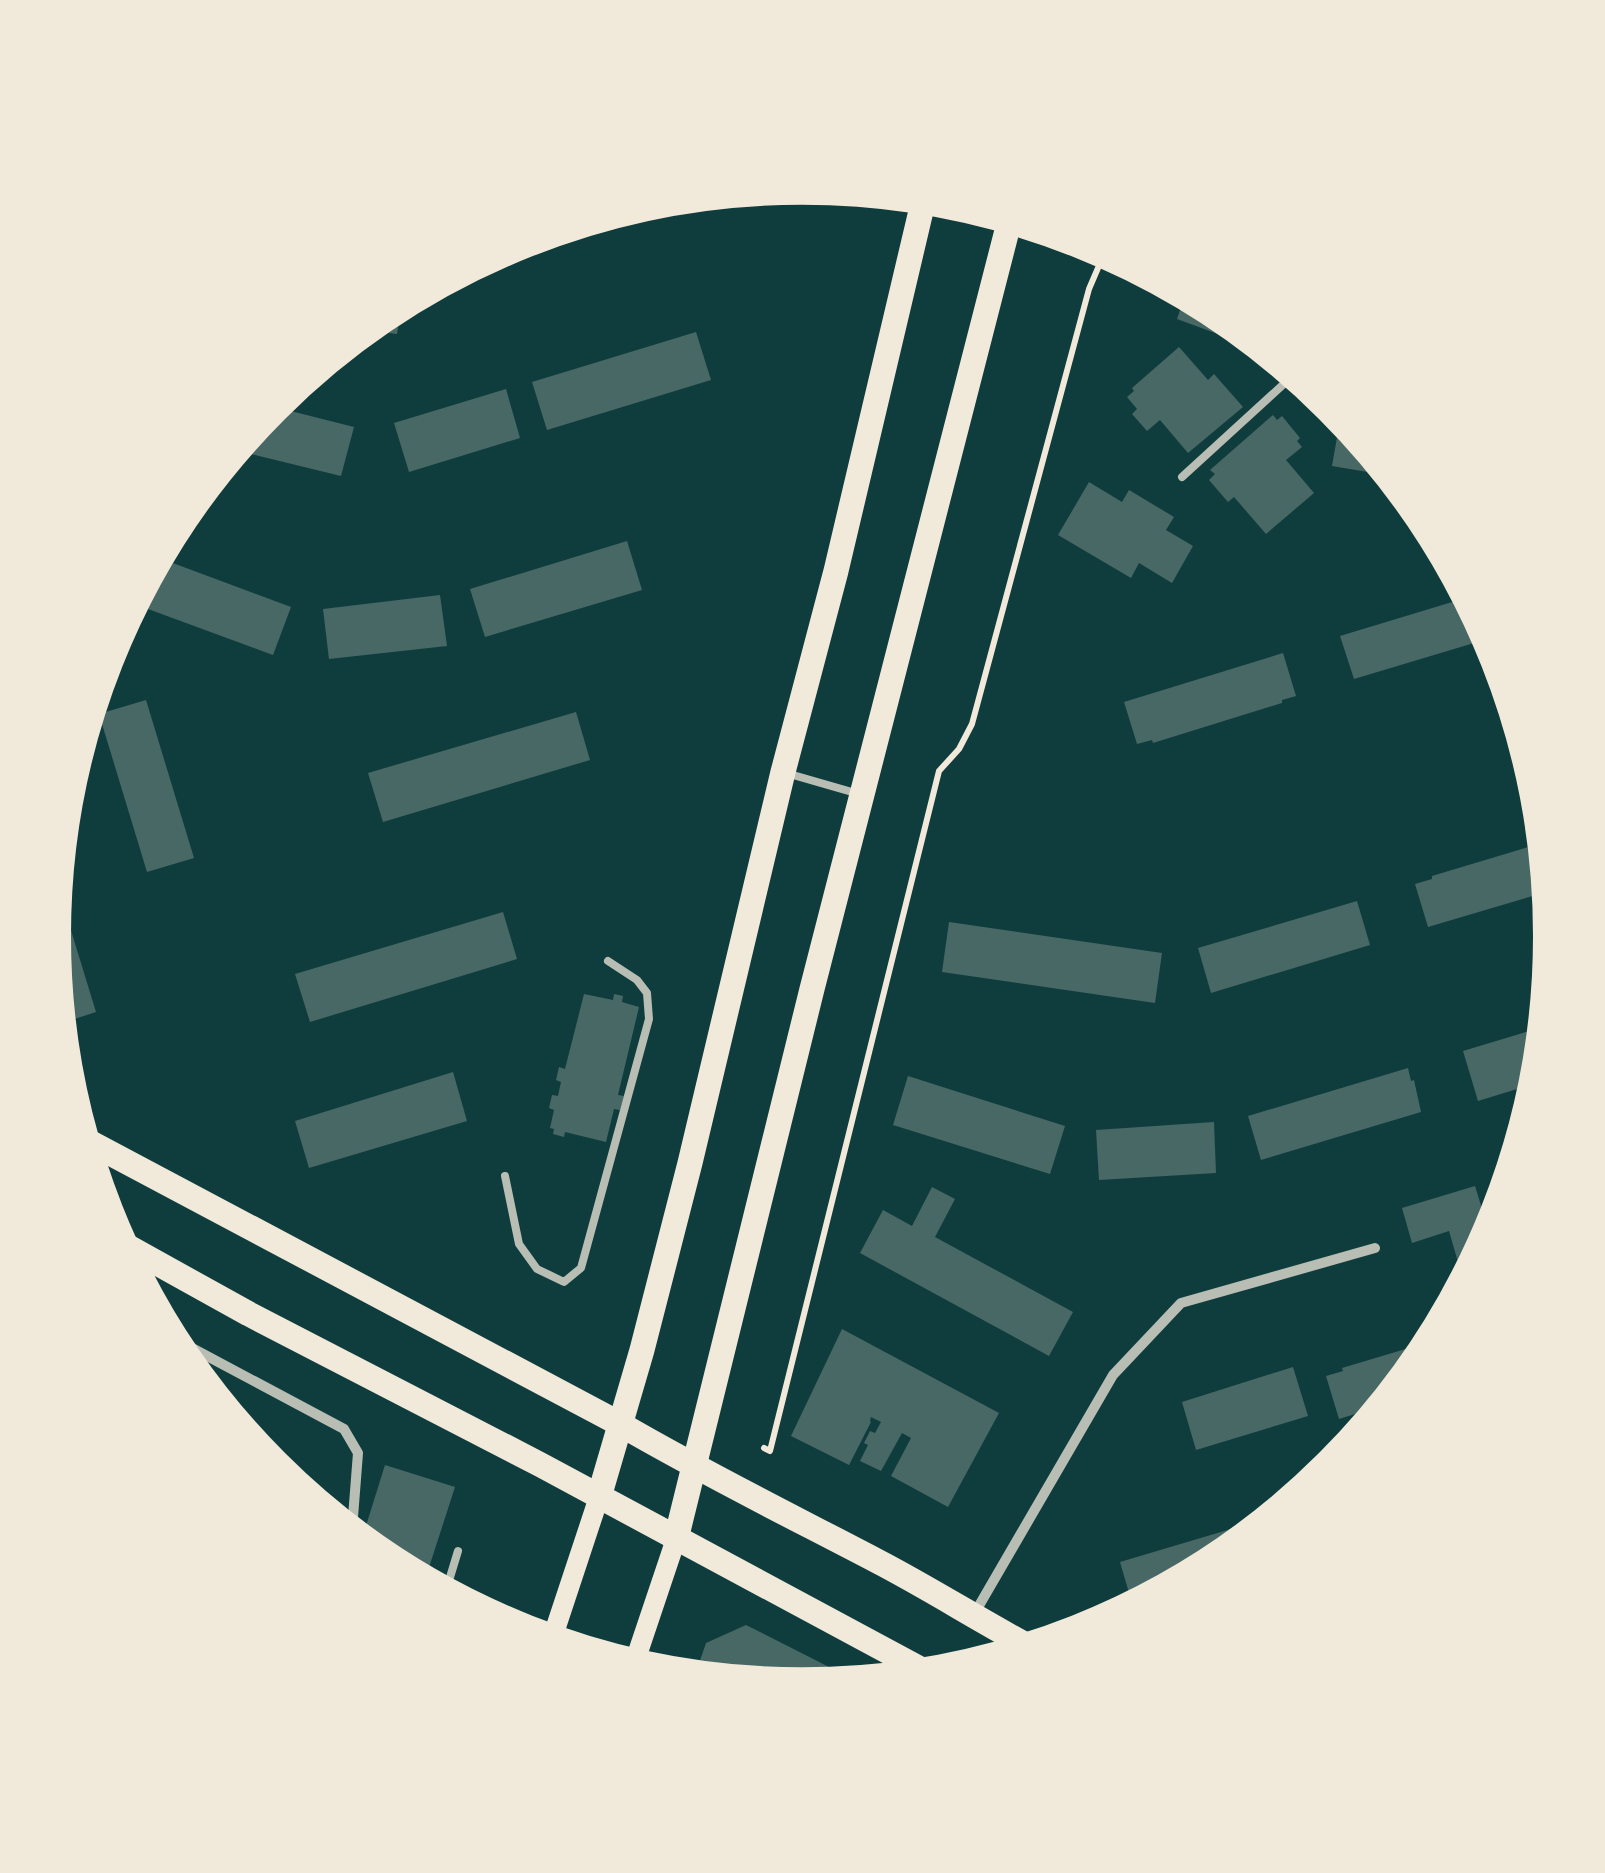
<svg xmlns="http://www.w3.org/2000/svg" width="1605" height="1873" viewBox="0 0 1605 1873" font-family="'Roboto Condensed',sans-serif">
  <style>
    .building { fill: #486865 }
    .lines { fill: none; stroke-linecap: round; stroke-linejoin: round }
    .path { stroke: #f1e9da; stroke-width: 6 }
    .service { stroke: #b8beb3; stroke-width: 8 }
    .minor { stroke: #b8beb3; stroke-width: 10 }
    .secondary { stroke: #f1e9da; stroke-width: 20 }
    .primary { stroke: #f1e9da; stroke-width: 25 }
    .rim { fill: none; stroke: #f1e9da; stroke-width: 12 }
  </style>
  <rect width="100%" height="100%" fill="#0f3d3e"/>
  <g class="building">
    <polygon points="1187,290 1222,309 1256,337 1253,347 1177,319"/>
    <polygon points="402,299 397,334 358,329 384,308"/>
    <polygon points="696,332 711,380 547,430 532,382"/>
    <polygon points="1179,347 1208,380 1214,374 1243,407 1188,453 1160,420 1147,431 1132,414 1137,409 1127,397 1134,391 1132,388"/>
    <polygon points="506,389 520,438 409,472 394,423"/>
    <polygon points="267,405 354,427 341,476 231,449"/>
    <polygon points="1342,409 1397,477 1332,466"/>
    <polygon points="1273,415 1277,420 1282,416 1300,438 1297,441 1302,447 1286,460 1314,493 1266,534 1234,497 1228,502 1209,480 1215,474 1210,470"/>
    <polygon points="1089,482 1122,502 1129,490 1174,517 1166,530 1193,546 1172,583 1139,563 1131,578 1058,535"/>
    <polygon points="627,541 642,590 485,637 470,589"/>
    <polygon points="154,556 291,607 273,655 129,602"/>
    <polygon points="440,595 447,646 329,659 323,609"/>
    <polygon points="1472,596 1494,637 1354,679 1340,636"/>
    <polygon points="1283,653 1296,696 1282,700 1282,703 1153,743 1152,740 1137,744 1124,702"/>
    <polygon points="146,700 194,858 147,872 99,714"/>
    <polygon points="576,712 590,760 383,822 368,773"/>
    <polygon points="1548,841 1553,890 1428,927 1415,884 1432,879 1432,876"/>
    <polygon points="54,875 96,1012 56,1025 48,936"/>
    <polygon points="1357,901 1370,945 1211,993 1198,948"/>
    <polygon points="503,912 517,959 310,1022 295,974"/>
    <polygon points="949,922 1162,953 1155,1003 942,972"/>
    <polygon points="584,994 613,1000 614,994 623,996 622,1002 639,1007 618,1095 624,1096 620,1110 614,1109 606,1142 565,1132 564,1137 553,1134 554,1129 550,1128 554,1110 549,1108 552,1095 558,1096 561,1082 556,1080 559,1067 565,1069"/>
    <polygon points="1549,1025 1543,1081 1478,1101 1463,1051"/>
    <polygon points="1408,1068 1411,1081 1414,1080 1421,1112 1261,1160 1248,1116"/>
    <polygon points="453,1072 467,1121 309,1168 295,1121"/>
    <polygon points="908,1076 1065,1126 1050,1174 893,1125"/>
    <polygon points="1214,1122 1216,1173 1099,1180 1096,1130"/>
    <polygon points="1475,1186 1492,1241 1480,1262 1460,1269 1449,1231 1412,1243 1402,1208"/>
    <polygon points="932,1187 955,1199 935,1237 1073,1312 1049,1356 860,1253 883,1210 912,1226"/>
    <polygon points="842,1329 999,1413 948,1507 891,1476 911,1438 902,1433 881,1471 860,1461 868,1445 864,1443 870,1431 875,1433 881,1422 871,1417 870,1421 871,1422 849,1465 791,1436"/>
    <polygon points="1439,1339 1430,1356 1391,1403 1339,1419 1326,1376 1343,1371 1342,1368"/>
    <polygon points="1293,1367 1308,1416 1196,1450 1182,1402"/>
    <polygon points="385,1465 455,1487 423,1586 383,1564 360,1545"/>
    <polygon points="1278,1515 1279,1518 1221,1565 1134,1610 1120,1562"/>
    <polygon points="746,1625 831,1668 837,1688 802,1691 693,1681 706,1643"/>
  </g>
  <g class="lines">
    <polyline class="path" points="764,1448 770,1451 939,771 959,749 972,724 1089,289 1107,247"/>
    <g class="service">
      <polyline points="1182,477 1298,371"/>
      <polyline points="786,773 859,794"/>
      <polyline points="505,1176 519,1244 537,1269 564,1282 581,1268 649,1019 647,993 637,980 608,961"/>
      <polyline points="444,1597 458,1551"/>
    </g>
    <g class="minor">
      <polyline points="162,1332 344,1429 358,1453 353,1517 347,1535"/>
      <polyline points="973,1616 1113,1375 1181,1303 1375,1248"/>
    </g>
    <g class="secondary">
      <polyline points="550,1645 599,1497"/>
      <polyline points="632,1670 676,1539"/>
    </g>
    <g class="primary">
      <path d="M 78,1136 L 620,1424 C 704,1473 791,1516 877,1561 C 931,1589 982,1622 1037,1651"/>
      <polyline points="112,1238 249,1314 541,1465 937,1678"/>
      <polyline points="599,1497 642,1350 690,1163 783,772 836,571 925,194"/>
      <polyline points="676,1539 812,989 1011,215"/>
    </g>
  </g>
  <path d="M0 0H1605V1873H0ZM65 936a737 737 0 1 1 1474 0a737 737 0 1 1-1474 0Z" fill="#f1e9da" fill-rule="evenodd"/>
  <path class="rim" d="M65 936a737 737 0 1 1 1474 0a737 737 0 1 1-1474 0Z"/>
</svg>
